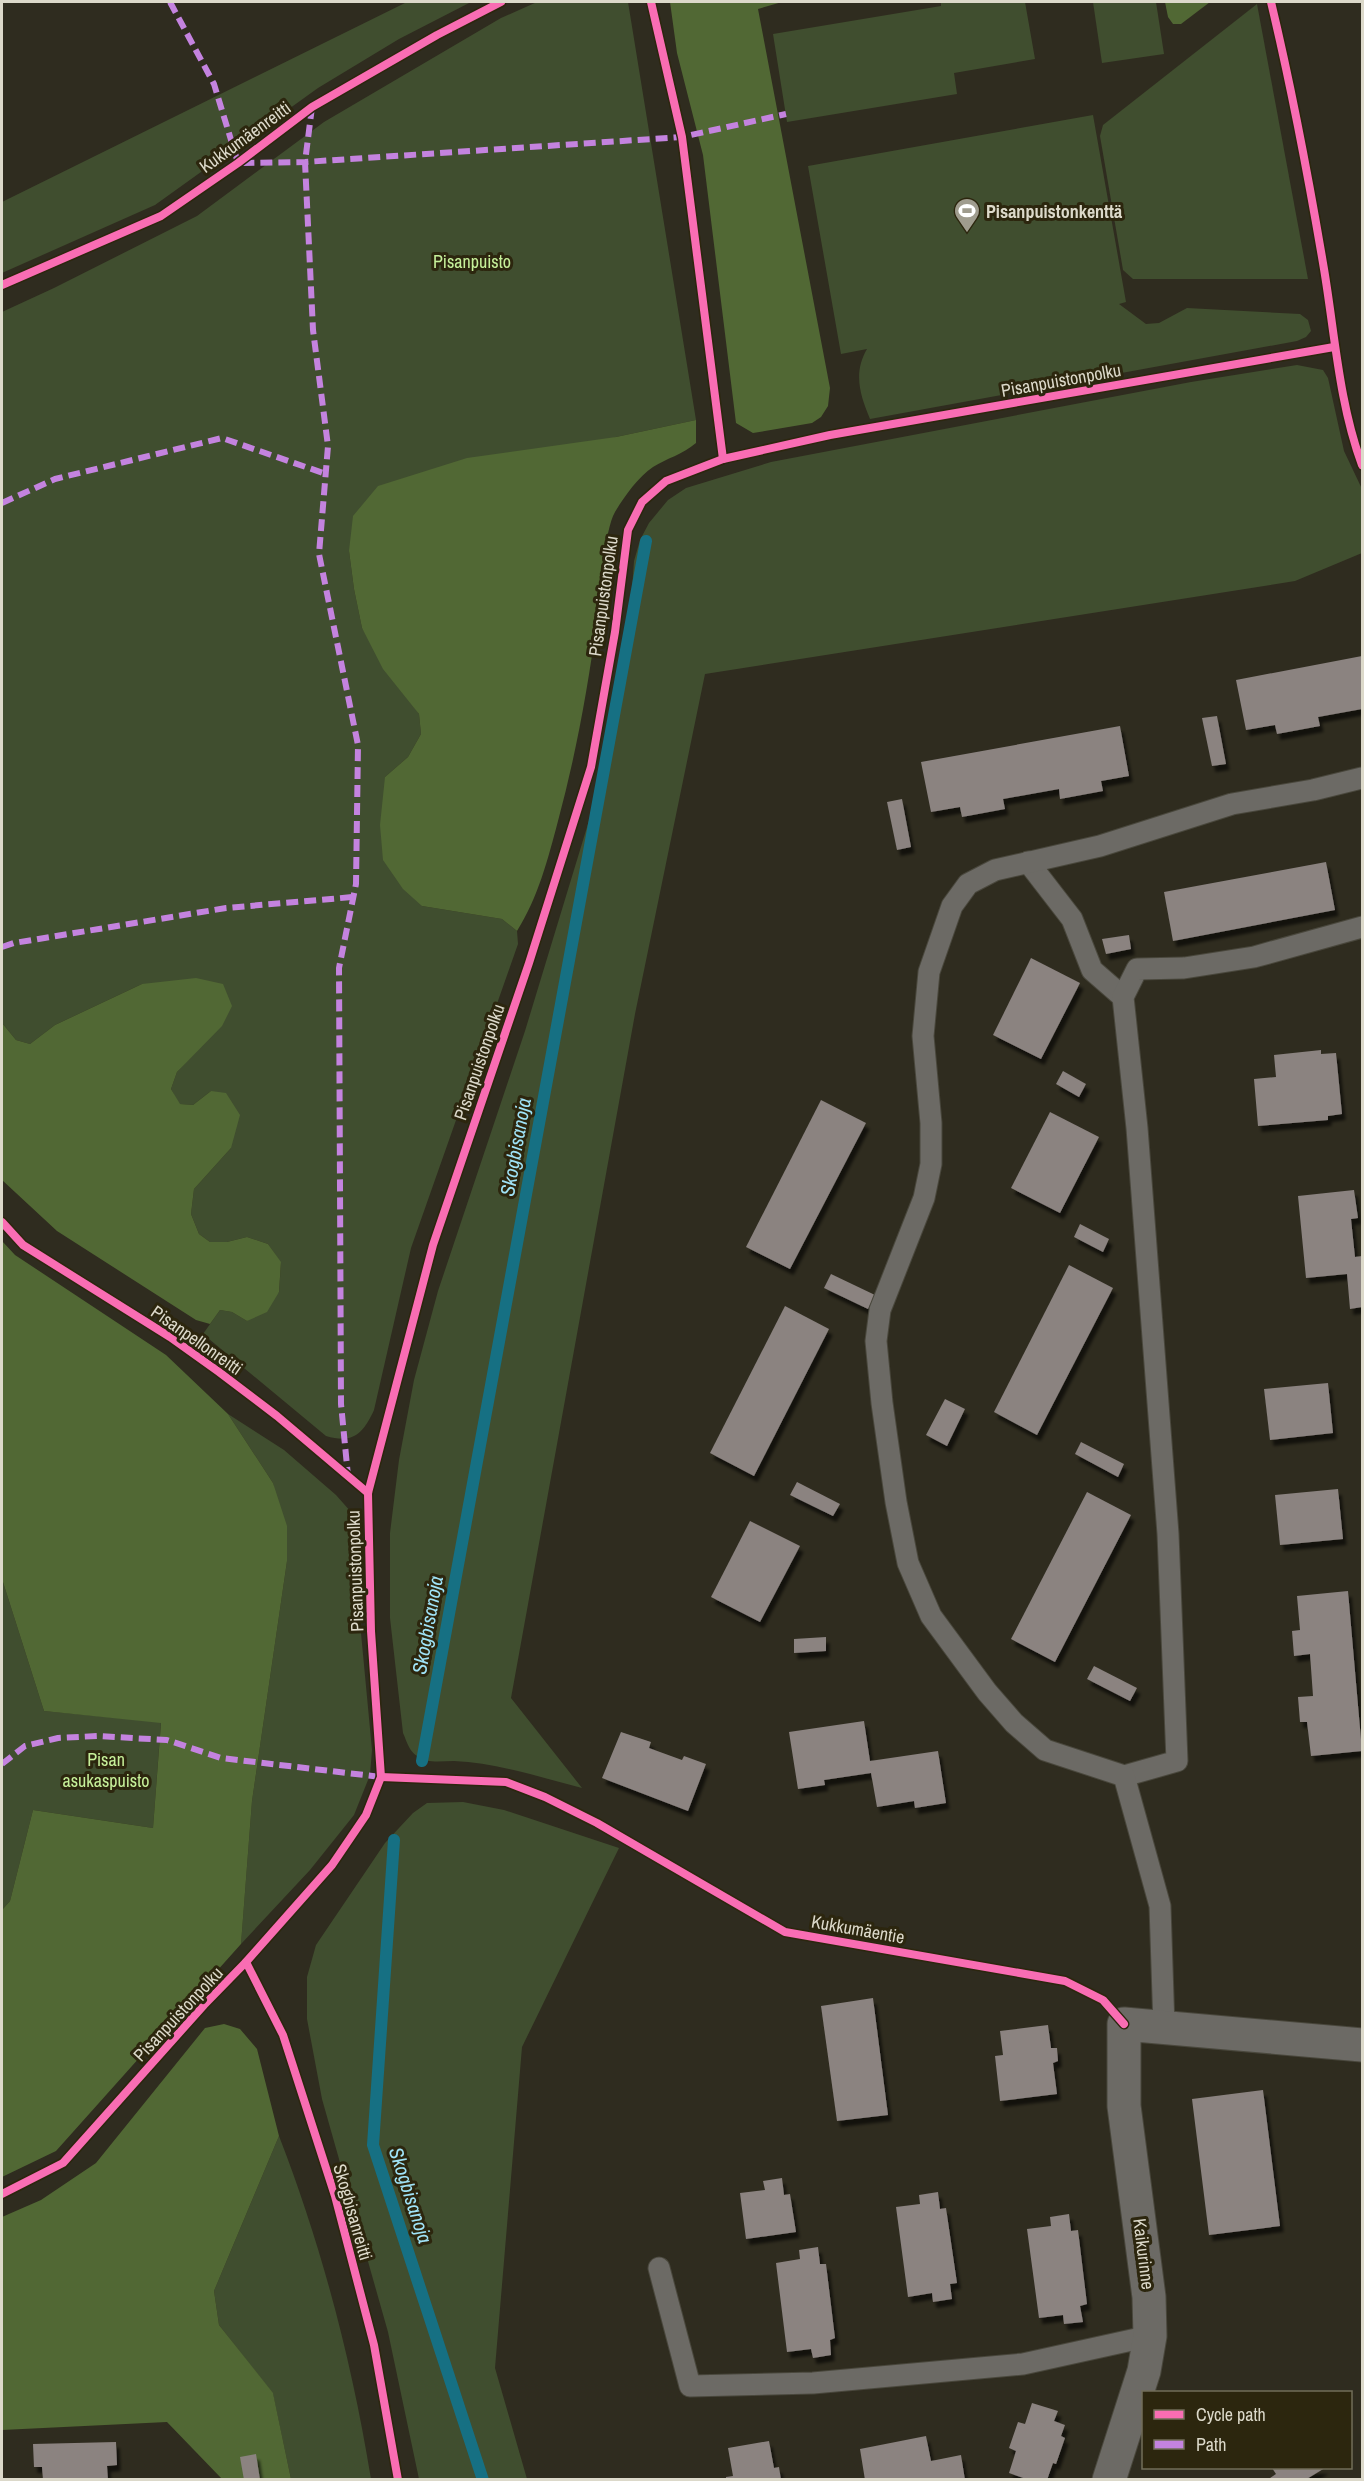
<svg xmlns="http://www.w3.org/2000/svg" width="1364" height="2481" viewBox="0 0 1364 2481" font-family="'Archivo Narrow',sans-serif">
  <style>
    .green { fill: #404e2f }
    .forest { fill: #516834 }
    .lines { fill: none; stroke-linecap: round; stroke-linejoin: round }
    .stream { stroke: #167083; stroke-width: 12 }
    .building { fill: #8b8380; filter: url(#shadow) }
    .lane-casing { stroke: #49473c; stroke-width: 23 }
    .street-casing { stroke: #49473c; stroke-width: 35 }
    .lane { stroke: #6c6a65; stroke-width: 21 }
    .street { stroke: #6c6a65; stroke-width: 33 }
    .quiet { stroke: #c483df; stroke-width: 6; stroke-dasharray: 12 6; stroke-linecap: butt }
    .cycleway-casing { stroke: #2c260e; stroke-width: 11 }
    .cycleway { stroke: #f96db3; stroke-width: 8 }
    .labels { text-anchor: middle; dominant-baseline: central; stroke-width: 6; stroke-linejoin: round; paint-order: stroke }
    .street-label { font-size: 18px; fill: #dcd9ca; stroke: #2c260e }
    .poi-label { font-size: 18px; font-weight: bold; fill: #dcd9ca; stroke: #2c260e; text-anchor: start }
    .park-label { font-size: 18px; fill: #c6f09a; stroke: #2c260e }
    .water-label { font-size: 20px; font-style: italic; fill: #a0e3f7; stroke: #2c260e }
  </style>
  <defs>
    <filter id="shadow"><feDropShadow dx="3.5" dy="6" stdDeviation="1.5" flood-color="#0009"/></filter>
  </defs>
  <rect width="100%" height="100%" fill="#2f2c1f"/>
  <g class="green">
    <polygon points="407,2 471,2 399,39 318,88 155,205 2,273 2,202"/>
    <path d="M 537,2 L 628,2 L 696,420 L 616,437 L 349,551 L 354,589 L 362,628 L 419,714 L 421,734 L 408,757 L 385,777 L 422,906 L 502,919 L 517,931 L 518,944 L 411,1248 L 374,1410 C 363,1434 353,1444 326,1436 L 203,1334 L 220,1310 L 232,1312 L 247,1321 L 279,1292 L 281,1263 L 268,1244 L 247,1237 L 227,1242 L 210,1242 L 199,1234 L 191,1214 L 194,1189 L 231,1148 L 211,1091 L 193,1105 L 179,1104 L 171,1089 L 177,1072 L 194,1053 L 142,984 L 55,1025 L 30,1044 L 16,1040 L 2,1023 L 2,312 L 54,288 L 197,216 L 324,122 L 501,18 Z"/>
    <polygon points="941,2 1025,2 1035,59 954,73 957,94 787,122 773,34 941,6"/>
    <polygon points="1093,2 1156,2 1164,54 1102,63"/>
    <polygon points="1257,4 1308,279 1133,279 1123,270 1100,136 1103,125"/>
    <path d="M 1093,115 L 1126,302 L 1119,304 L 1146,324 L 1159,323 L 1187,308 L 1300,314 L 1308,320 L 1311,331 L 1306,337 L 1297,341 L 870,419 C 860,395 853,373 867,349 L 841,354 L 808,166 Z"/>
    <path d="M 1297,365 L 1323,370 L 1328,378 L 1344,451 L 1362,489 L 1362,553 L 1295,581 L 705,674 L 635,1014 L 511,1698 L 582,1788 C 539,1777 497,1763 454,1761 C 441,1761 428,1764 417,1756 C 409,1751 407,1742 403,1733 L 390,1618 L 390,1533 L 399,1460 L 414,1380 L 438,1291 L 525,1031 L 615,735 L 626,675 L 634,561 L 640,540 L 649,523 L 668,500 L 686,488 L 771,462 L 1191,382 Z"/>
    <polygon points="228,1414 284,1450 336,1495 351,1512 356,1531 356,1580 372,1750 370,1775 354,1815 310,1870 241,1944 252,1801 287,1561 273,1483"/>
    <polygon points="2,1579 44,1711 161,1722 153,1828 33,1810 10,1901 2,1910"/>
    <polygon points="463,1802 504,1810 619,1848 522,2047 495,2368 527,2479 419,2479 388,2332 322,2099 307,2019 307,1977 316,1945 385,1843 413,1813 427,1803"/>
    <path d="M 279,2136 C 322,2247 352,2362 371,2479 L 291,2479 L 273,2394 L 219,2325 L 214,2291 Z"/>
  </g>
  <g class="forest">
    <polygon points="670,2 782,2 758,9 830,388 828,406 821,417 812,423 753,433 736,423 703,155 677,53"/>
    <polygon points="1165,2 1210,2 1181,24 1173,24 1168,17"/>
    <path d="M 696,420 L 696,443 C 682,455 667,458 653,467 C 638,477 624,497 615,512 C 604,531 600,596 597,620 C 588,688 576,754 558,821 C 548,859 538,898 517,931 L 502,919 L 422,906 L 403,889 L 383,860 L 380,825 L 385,777 L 408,757 L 421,734 L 419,714 L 383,669 L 362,628 L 354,589 L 349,551 L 353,516 L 378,486 L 467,458 L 616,437 Z"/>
    <polygon points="196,978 223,984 232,1006 222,1026 177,1072 171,1089 180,1104 193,1105 211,1091 226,1093 240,1115 231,1148 194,1189 191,1214 199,1234 210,1242 227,1242 247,1237 268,1244 281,1262 279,1292 267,1312 247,1321 232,1312 220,1310 210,1324 196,1320 57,1231 2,1180 2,1023 16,1040 30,1044 55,1025 142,984"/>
    <polygon points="2,1241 15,1255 166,1355 228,1414 273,1483 287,1526 287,1561 252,1801 241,1944 56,2151 2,2177 2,1910 10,1901 33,1810 153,1828 161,1723 44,1711 2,1579"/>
    <polygon points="224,2024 240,2029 257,2049 279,2136 214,2291 219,2325 273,2393 291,2479 222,2479 167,2422 2,2430 2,2217 41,2200 96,2163 205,2028"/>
  </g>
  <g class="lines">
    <g class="stream">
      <polyline points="422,1761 646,541"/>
      <polyline points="394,1840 373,2145 483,2480"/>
    </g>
  </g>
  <g class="building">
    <polygon points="1362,656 1362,709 1318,717 1320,726 1277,734 1275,725 1246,730 1236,680"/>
    <polygon points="1217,716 1226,764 1212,766 1202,718"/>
    <polygon points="1120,726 1129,776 1101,781 1103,791 1060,799 1059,789 1003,799 1005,809 962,817 960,807 931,812 921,762"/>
    <polygon points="902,799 911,847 897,850 887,802"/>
    <polygon points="1326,862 1335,910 1173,941 1164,892"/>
    <polygon points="1129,935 1131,949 1106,954 1102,939"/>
    <polygon points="1031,958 1080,983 1041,1059 993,1035"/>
    <polygon points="1321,1050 1321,1054 1336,1053 1342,1114 1328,1116 1328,1120 1258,1126 1254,1079 1276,1077 1274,1055"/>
    <polygon points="1063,1071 1086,1084 1079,1097 1056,1084"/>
    <polygon points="821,1100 866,1123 790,1269 746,1247"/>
    <polygon points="1050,1112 1099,1137 1060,1213 1011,1188"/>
    <polygon points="1354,1190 1358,1218 1351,1219 1355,1257 1362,1256 1362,1307 1350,1309 1347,1274 1306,1278 1298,1196"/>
    <polygon points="1080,1224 1109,1239 1103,1252 1074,1237"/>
    <polygon points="1069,1265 1113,1288 1037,1435 994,1412"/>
    <polygon points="831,1274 875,1295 868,1309 824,1288"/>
    <polygon points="785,1306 829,1329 754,1476 710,1453"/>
    <polygon points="1328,1383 1333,1433 1270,1440 1264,1389"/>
    <polygon points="945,1399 965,1409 947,1446 926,1435"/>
    <polygon points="1081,1442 1124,1464 1118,1477 1075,1454"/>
    <polygon points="797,1482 840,1504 833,1516 790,1495"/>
    <polygon points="1338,1489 1343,1539 1280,1545 1275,1495"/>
    <polygon points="1087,1492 1131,1515 1055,1662 1011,1639"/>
    <polygon points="750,1521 800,1546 760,1622 711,1597"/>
    <polygon points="1348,1591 1362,1751 1311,1756 1307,1722 1300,1722 1298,1697 1313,1696 1310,1654 1294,1656 1292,1631 1300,1630 1297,1596"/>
    <polygon points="826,1637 826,1651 794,1653 794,1639"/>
    <polygon points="1094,1666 1137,1688 1130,1701 1087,1679"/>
    <polygon points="864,1721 870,1761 938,1751 946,1803 915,1808 914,1801 877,1807 871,1773 824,1780 825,1785 798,1789 789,1732"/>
    <polygon points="621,1732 651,1742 649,1748 682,1760 684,1756 706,1764 688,1811 602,1778"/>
    <polygon points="873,1998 888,2115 837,2121 821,2006"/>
    <polygon points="1048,2025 1051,2048 1057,2048 1058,2061 1053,2063 1057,2094 1000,2101 995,2056 1003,2055 1000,2031"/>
    <polygon points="1263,2090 1280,2226 1209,2235 1192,2099"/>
    <polygon points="782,2178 784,2195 790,2194 796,2232 746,2239 740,2193 765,2190 763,2181"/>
    <polygon points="938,2192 940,2209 946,2208 957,2283 950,2284 952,2299 933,2302 932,2293 908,2297 896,2207 920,2204 919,2195"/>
    <polygon points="1069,2214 1071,2231 1078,2230 1087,2304 1080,2306 1083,2322 1064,2324 1063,2315 1039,2318 1027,2229 1051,2226 1050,2217"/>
    <polygon points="818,2247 820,2264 826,2264 835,2338 830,2340 831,2355 813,2358 811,2349 787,2352 776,2263 800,2259 799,2250"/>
    <polygon points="1032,2403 1058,2411 1054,2421 1065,2425 1061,2436 1065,2438 1056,2464 1053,2463 1047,2480 1029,2480 1009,2473 1016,2451 1009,2448 1018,2422 1025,2424"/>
    <polygon points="926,2436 931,2461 961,2455 965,2480 865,2480 860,2449"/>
    <polygon points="769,2441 774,2468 779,2467 781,2480 726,2480 726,2477 733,2476 728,2448"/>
    <polygon points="116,2442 117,2465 107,2466 108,2480 43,2480 42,2467 34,2467 33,2444"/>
    <polygon points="256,2454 260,2480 244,2480 240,2457"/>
    <polygon points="1272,2468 1325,2468 1305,2480 1267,2480 1276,2474"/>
  </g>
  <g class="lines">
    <defs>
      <g id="lane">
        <polyline points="1028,862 1072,919 1092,970 1123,997"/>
        <polyline points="1124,1776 1177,1761 1168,1534 1137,1128 1123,997 1137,969 1184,968 1254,957 1362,927"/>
        <polyline points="1164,2027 1160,1906 1124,1776 1045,1750 1014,1723 987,1692 931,1616 908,1563 896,1502 882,1403 876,1341 880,1310 924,1198 931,1164 931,1123 923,1036 929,972 952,906 968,884 995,870 1100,846 1232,804 1313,790 1362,778"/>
        <polyline points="659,2268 690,2386 813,2383 1023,2364 1150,2336"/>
      </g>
      <polyline id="street" points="1109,2480 1144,2371 1150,2336 1149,2297 1124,2106 1124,2024 1362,2045"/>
    </defs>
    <use href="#lane" class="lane-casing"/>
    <use href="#street" class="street-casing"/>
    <use href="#lane" class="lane"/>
    <use href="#street" class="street"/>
    <g class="quiet">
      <polyline points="170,2 214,84 238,163 305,162 682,137 786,114"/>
      <polyline points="312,107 305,162 313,330 328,446 319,554 358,745 356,884 339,968 341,1404 348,1476"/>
      <polyline points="2,503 55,479 222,438 326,474"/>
      <polyline points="2,947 14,943 226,908 353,897"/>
      <polyline points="2,1764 25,1746 58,1738 97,1736 167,1740 221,1758 381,1777"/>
    </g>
    <defs>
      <g id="cycleway">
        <polyline points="651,2 682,137 723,459"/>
        <path d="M 1271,2 C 1292,90 1309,180 1324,269 C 1335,335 1339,403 1362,465"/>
        <polyline points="2,285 161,216 238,163 312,107 437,35 501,2"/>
        <polyline points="2,1222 23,1245 170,1337 219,1372 277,1416 368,1493"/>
        <polyline points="381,1777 506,1782 545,1797 597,1823 785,1932 1065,1981 1103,2000 1124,2024"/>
        <polyline points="246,1962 283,2035 335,2196 374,2345 398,2480"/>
        <polyline points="2,2194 63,2163 204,2005 246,1962 332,1865 366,1815 381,1777 371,1631 368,1493 433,1245 529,963 591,767 615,632 628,530 642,502 666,481 723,459 830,435 1334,347"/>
      </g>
    </defs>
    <use href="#cycleway" class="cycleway-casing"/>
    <use href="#cycleway" class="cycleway"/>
  </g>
  <defs>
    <symbol id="stadium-pin" viewBox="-11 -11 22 30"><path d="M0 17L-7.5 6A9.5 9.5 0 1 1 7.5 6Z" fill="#9f9c8e" stroke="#2c260e"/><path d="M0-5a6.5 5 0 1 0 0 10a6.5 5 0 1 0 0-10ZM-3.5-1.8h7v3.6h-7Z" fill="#fff"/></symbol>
  </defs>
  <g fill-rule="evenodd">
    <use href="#stadium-pin" x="952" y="196" width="30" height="40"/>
  </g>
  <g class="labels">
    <g class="street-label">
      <text transform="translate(245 137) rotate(-36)">Kukkumäenreitti</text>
      <text transform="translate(1061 380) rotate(-10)">Pisanpuistonpolku</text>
      <text transform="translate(603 596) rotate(-82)">Pisanpuistonpolku</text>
      <text transform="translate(479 1062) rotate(-71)">Pisanpuistonpolku</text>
      <text transform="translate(197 1340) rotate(35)">Pisanpellonreitti</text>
      <text transform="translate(355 1571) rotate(-92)">Pisanpuistonpolku</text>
      <text transform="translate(858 1929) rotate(10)">Kukkumäentie</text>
      <text transform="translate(178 2014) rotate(-47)">Pisanpuistonpolku</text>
      <text transform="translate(353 2212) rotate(74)">Skogbisanreitti</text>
      <text transform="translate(1144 2254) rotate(83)">Kaikurinne</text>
    </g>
    <g class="poi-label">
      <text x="986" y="211">Pisanpuistonkenttä</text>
    </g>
    <g class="park-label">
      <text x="472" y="261">Pisanpuisto</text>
      <text x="106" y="1759">Pisan<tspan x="106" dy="21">asukaspuisto</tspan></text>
    </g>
    <g class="water-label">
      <text transform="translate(515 1147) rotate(-80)">Skogbisanoja</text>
      <text transform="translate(427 1625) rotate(-80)">Skogbisanoja</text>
      <text transform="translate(411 2195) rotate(72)">Skogbisanoja</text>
    </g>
  </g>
  <rect width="1364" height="2481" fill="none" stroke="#dcd9ca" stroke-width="6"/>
  <rect x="1142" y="2391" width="210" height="78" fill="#2c260e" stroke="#726e59" stroke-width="1.5"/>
  <rect x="1154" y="2410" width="30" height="9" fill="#f96db3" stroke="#726e59" stroke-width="1.5"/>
  <text x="1196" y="2421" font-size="18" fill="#dcd9ca">Cycle path</text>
  <rect x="1154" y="2440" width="30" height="9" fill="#c483df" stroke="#726e59" stroke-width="1.5"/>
  <text x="1196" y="2451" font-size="18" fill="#dcd9ca">Path</text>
</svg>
